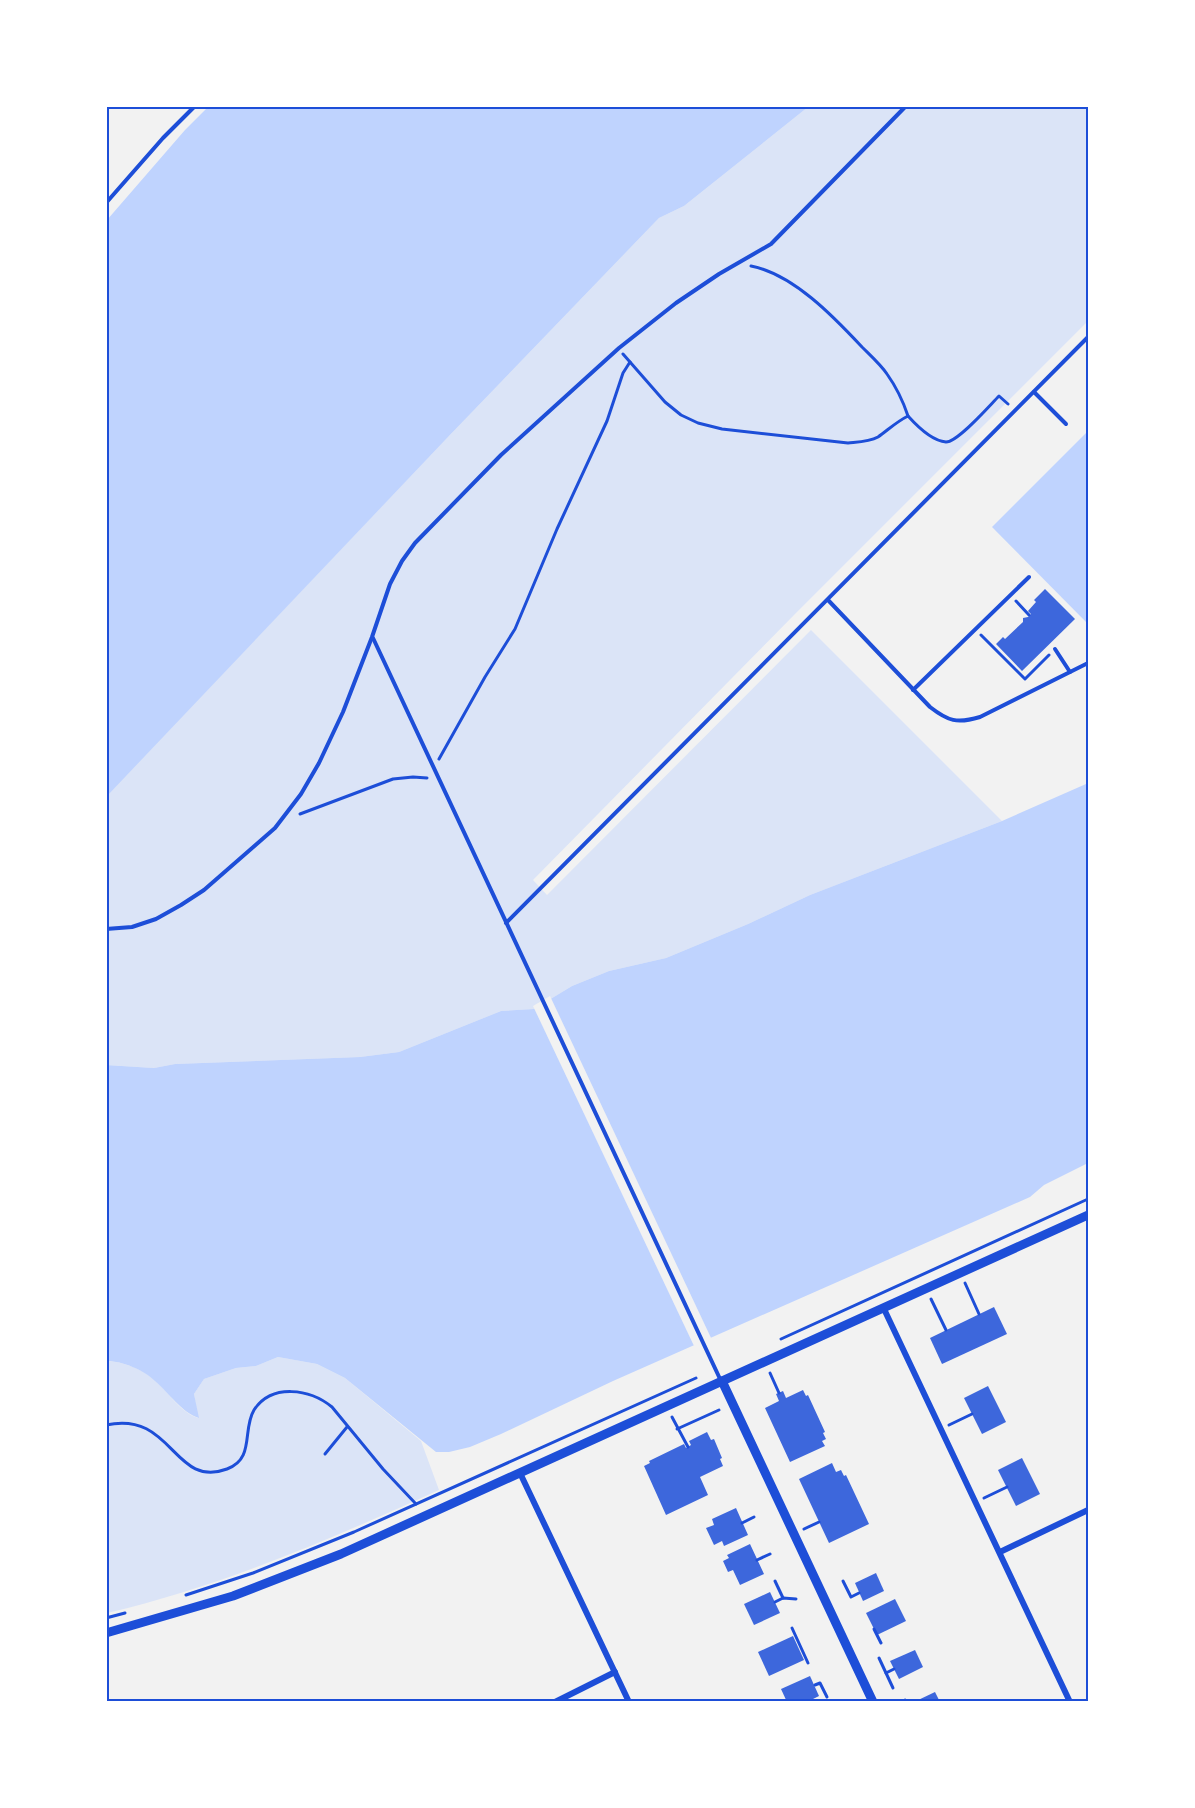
<svg xmlns="http://www.w3.org/2000/svg" width="1195" height="1808" viewBox="0 0 1195 1808" font-family="'Roboto Condensed',sans-serif">
  <style>
    .green { fill: #dbe4f7 }
    .water { fill: #bfd3fe }
    .pier { fill: #f2f2f2 }
    .building { fill: #3d67dc }
    .lines { fill: none; stroke-linecap: round; stroke-linejoin: round }
    .path { stroke: #1d4ed8; stroke-width: 3 }
    .service { stroke: #1d4ed8; stroke-width: 4 }
    .minor { stroke: #1d4ed8; stroke-width: 6 }
    .tertiary { stroke: #1d4ed8; stroke-width: 9 }
    .neatline { fill: none; stroke: #1d4ed8; stroke-width: 2 }
  </style>
  <rect width="100%" height="100%" fill="#f2f2f2"/>
  <g class="green">
    <polygon points="808,107 1088,107 1088,321 795,614 533,880 547,895 811,630 1002,821 810,895 748,924 666,958 609,971 572,986 534,1009 501,1011 399,1052 360,1057 175,1064 154,1068 107,1065 106,796 449,436 659,218 684,206"/>
    <path d="M 278,1357 L 317,1364 L 345,1378 L 421,1441 L 439,1490 C 331,1539 222,1586 107,1613 L 106,1361 C 122,1361 144,1370 155,1380 C 169,1393 180,1412 198,1418 L 194,1394 L 204,1379 L 236,1368 L 256,1366 Z"/>
  </g>
  <g class="water">
    <polygon points="208,107 808,107 684,206 659,218 449,436 107,796 107,220 185,130"/>
    <polygon points="1088,431 1088,624 992,527"/>
    <path d="M 1088,769 L 1088,1163 L 1044,1185 L 1030,1197 L 613,1381 L 501,1434 L 470,1447 L 449,1452 L 436,1452 L 345,1378 L 317,1364 L 278,1357 L 256,1366 L 236,1368 L 204,1379 L 194,1394 L 199,1418 C 181,1412 169,1393 155,1381 C 144,1370 122,1361 107,1361 L 106,1065 L 154,1068 L 175,1064 L 360,1057 L 399,1052 L 501,1011 L 534,1009 L 572,986 L 609,971 L 666,958 L 748,924 L 810,895 L 1002,821 L 1086,784 Z"/>
  </g>
  <polygon class="pier" points="550,996 712,1340 695,1348 533,1006"/>
  <g class="building">
    <polygon points="1045,589 1075,619 1022,671 996,644 1003,637 1005,639 1023,622 1023,618 1028,617 1031,614 1028,611 1036,602 1034,600"/>
    <polygon points="994,1307 1007,1334 942,1364 930,1338"/>
    <polygon points="988,1386 1006,1422 982,1434 964,1398"/>
    <polygon points="803,1390 806,1396 808,1395 825,1432 823,1433 826,1439 822,1441 825,1446 790,1462 765,1408 779,1401 776,1394 783,1391 786,1398"/>
    <polygon points="707,1432 711,1440 714,1439 722,1458 720,1459 723,1466 700,1477 708,1495 666,1515 644,1466 650,1463 649,1461 684,1444 686,1448 691,1445 689,1441"/>
    <polygon points="1022,1458 1040,1494 1016,1506 998,1470"/>
    <polygon points="832,1463 836,1472 841,1470 844,1476 846,1475 869,1524 829,1543 799,1479"/>
    <polygon points="736,1508 748,1535 724,1546 722,1541 714,1545 706,1528 714,1525 712,1519"/>
    <polygon points="750,1544 764,1574 740,1585 733,1570 728,1572 723,1561 729,1558 727,1555"/>
    <polygon points="876,1573 884,1591 863,1601 855,1583"/>
    <polygon points="770,1592 780,1613 754,1625 744,1604"/>
    <polygon points="895,1599 906,1621 877,1635 866,1613"/>
    <polygon points="793,1636 804,1660 769,1676 758,1652"/>
    <polygon points="915,1650 923,1667 899,1679 890,1661"/>
    <polygon points="810,1676 819,1696 807,1702 787,1702 781,1689"/>
    <polygon points="935,1692 940,1702 914,1702"/>
  </g>
  <g class="lines">
    <g class="path">
      <path d="M 751,266 C 793,274 834,317 862,347 C 871,356 881,365 887,374 C 897,388 903,401 908,416"/>
      <path d="M 623,354 L 665,402 L 681,415 L 698,423 L 722,429 L 848,443 C 858,442 869,442 878,437 C 888,430 896,422 908,416 C 917,426 932,441 946,442 C 958,442 990,405 999,396 L 1008,404"/>
      <polyline points="1016,601 1029,615"/>
      <polyline points="981,635 1025,679 1049,655"/>
      <polyline points="439,759 485,677 515,629 557,529 607,421 623,373 630,362"/>
      <polyline points="300,814 393,779 413,777 427,778"/>
      <polyline points="965,1283 979,1314"/>
      <polyline points="931,1299 946,1330"/>
      <polyline points="781,1339 1088,1199"/>
      <polyline points="770,1373 779,1393"/>
      <polyline points="672,1417 688,1447"/>
      <path d="M 106,1425 C 173,1410 173,1489 227,1469 C 255,1459 242,1430 254,1410 C 272,1383 310,1389 332,1407 L 383,1469 L 416,1504"/>
      <polyline points="949,1425 972,1414"/>
      <polyline points="677,1429 719,1410"/>
      <polyline points="325,1454 347,1427"/>
      <polyline points="984,1498 1007,1487"/>
      <polyline points="742,1523 754,1517"/>
      <polyline points="804,1529 819,1522"/>
      <polyline points="757,1560 770,1554"/>
      <polyline points="775,1581 783,1598"/>
      <polyline points="843,1581 851,1597 859,1593"/>
      <polyline points="186,1595 253,1573 354,1532 696,1378"/>
      <polyline points="775,1602 783,1598 796,1599"/>
      <polyline points="106,1618 125,1613"/>
      <polyline points="792,1628 808,1663"/>
      <polyline points="874,1629 881,1643"/>
      <polyline points="879,1658 893,1688"/>
      <polyline points="886,1673 894,1669"/>
      <polyline points="815,1685 820,1683 827,1697"/>
      <polyline points="905,1700 906,1702"/>
    </g>
    <g class="service">
      <polyline points="106,203 163,138 195,106"/>
      <polyline points="1034,392 1066,424"/>
      <path d="M 828,600 L 930,707 C 948,721 957,724 980,717 L 1088,663"/>
      <polyline points="373,638 721,1381"/>
      <polyline points="1055,649 1070,672"/>
      <polyline points="913,690 1029,577"/>
      <polyline points="506,923 1088,337"/>
      <polyline points="106,929 132,927 156,919 181,905 204,890 275,828 301,794 319,763 343,712 372,637 390,584 402,561 415,543 501,455 619,348 676,303 719,274 771,244 906,106"/>
    </g>
    <g class="minor">
      <polyline points="884,1309 1070,1702"/>
      <polyline points="520,1473 629,1702"/>
      <polyline points="1000,1552 1088,1510"/>
      <polyline points="555,1702 615,1672"/>
    </g>
    <g class="tertiary">
      <polyline points="722,1381 873,1702"/>
      <polyline points="106,1633 233,1596 341,1554 1088,1215"/>
    </g>
  </g>
  <rect width="1195" height="1808" fill="none" stroke="#ffffff" stroke-width="216"/>
  <rect x="108" y="108" width="979" height="1592" class="neatline"/>
</svg>
